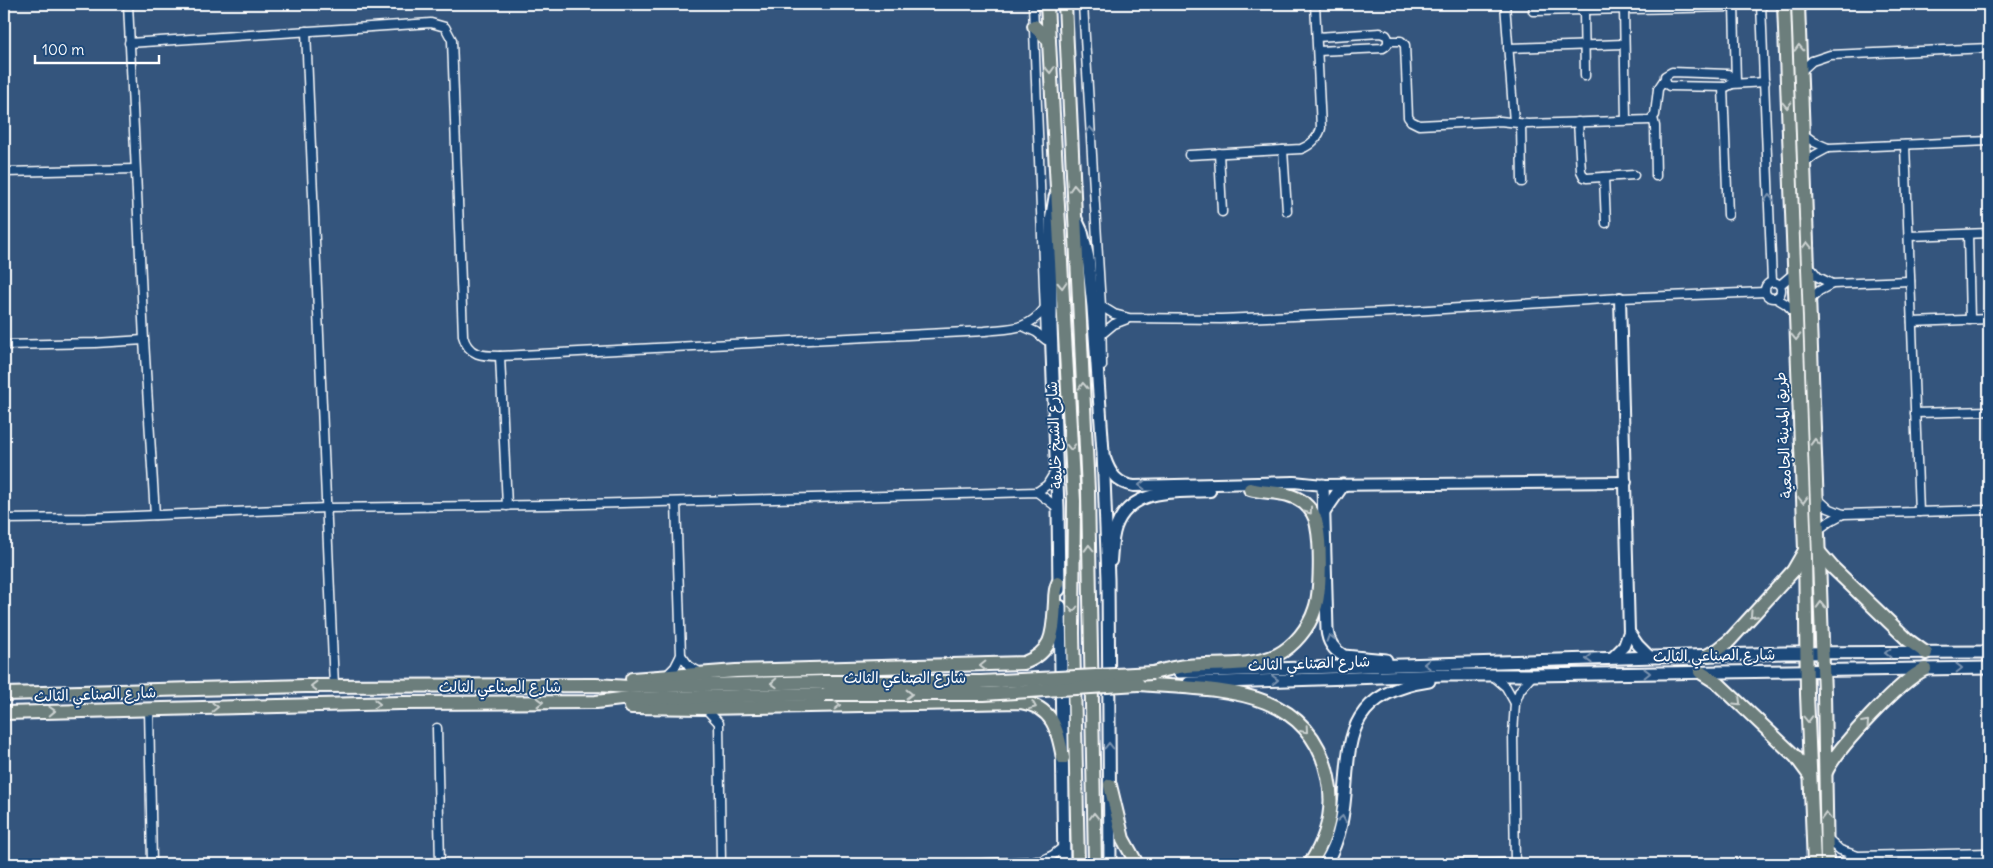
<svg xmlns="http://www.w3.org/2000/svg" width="1993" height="868" viewBox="0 0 1993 868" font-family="Delius,'Playpen Sans Arabic',sans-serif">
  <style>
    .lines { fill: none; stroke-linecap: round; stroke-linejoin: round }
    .minor-casing { stroke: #fff; stroke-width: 11 }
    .tertiary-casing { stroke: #fff; stroke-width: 14 }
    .secondary-casing { stroke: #fff; stroke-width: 15 }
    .primary-casing { stroke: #fff; stroke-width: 16 }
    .trunk-casing { stroke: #fff; stroke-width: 16 }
    .minor { stroke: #1f4a7a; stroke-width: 8 }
    .tertiary { stroke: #1f4a7a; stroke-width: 10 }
    .secondary { stroke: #1f4a7a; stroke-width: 11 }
    .primary { stroke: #6c7e7c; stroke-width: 12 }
    .trunk { stroke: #6c7e7c; stroke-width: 12 }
    .primary-bridge-casing { stroke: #fff; stroke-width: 16; stroke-linecap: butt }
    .primary-bridge { stroke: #6c7e7c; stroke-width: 12 }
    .oneway { stroke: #ccd2d1 }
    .oneway2 { stroke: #7992af }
    .labels { text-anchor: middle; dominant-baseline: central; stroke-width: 4; stroke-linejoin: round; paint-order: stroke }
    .street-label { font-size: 15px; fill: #fff; stroke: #1f4a7a }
  </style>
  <rect width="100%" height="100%" fill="#34557d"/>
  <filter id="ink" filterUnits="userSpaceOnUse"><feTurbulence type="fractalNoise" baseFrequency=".02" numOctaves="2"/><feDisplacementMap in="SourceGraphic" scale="10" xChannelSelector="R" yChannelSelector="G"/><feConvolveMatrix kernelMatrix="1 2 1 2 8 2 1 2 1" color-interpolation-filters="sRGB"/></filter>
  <g filter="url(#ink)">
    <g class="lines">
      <defs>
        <g id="minor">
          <polyline points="128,4 144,340 155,515"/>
          <polyline points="1033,4 1046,339"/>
          <polyline points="1083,4 1101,306 1102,366"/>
          <polyline points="1505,4 1514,122"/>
          <polyline points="1734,4 1736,82"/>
          <polyline points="1761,4 1772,282"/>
          <polyline points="1624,9 1626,120"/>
          <polyline points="1584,10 1585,76"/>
          <polyline points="1533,11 1734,7"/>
          <polyline points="306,31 334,686"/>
          <path d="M 1317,37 L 1380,33 L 1386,35 C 1390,40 1389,45 1383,48 L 1318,51"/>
          <polyline points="1388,41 1401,41 1405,45 1408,117 1411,121 1419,125 1500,121 1528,124 1650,120 1655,115 1658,89 1664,80"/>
          <path d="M 129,43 L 431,23 L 445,27 L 452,40 L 463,336 C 468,356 483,356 500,356 L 985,331 C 1010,328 1027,331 1044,309"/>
          <polyline points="1508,48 1624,44"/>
          <polygon points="1672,72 1728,74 1733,80 1732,84 1726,87 1669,86 1666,84 1665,76"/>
          <polyline points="1800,72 1812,61 1830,55 1989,48"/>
          <polyline points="1732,84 1765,82"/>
          <polyline points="1723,87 1728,215"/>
          <polyline points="1653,118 1655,126 1656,176"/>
          <polyline points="1578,122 1581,171 1584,177 1587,178 1634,175"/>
          <polyline points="1521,124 1522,182"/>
          <polyline points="1803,134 1814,142 1828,148"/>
          <polyline points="1905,145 1919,512"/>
          <polyline points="1283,150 1287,211"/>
          <polyline points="1219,153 1222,212"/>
          <path d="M 1189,155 L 1301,149 C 1310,146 1319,137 1321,128 L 1315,4"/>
          <polyline points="1804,164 1815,155 1828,148 1989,141"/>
          <polyline points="4,172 135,169"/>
          <polyline points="1604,177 1606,223"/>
          <polyline points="1968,234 1970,320"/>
          <polyline points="1909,236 1989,233"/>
          <polyline points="1809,266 1818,277 1832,284"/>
          <circle cx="1773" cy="290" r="8"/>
          <polyline points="1780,285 1793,274"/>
          <polyline points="1776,298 1786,304 1795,313"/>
          <polyline points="1810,300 1819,291 1832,284 1910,281"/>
          <polyline points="1101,306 1114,314 1129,318 1221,319 1412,311 1620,298 1765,292"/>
          <polyline points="1912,322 1989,319"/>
          <polyline points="1025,327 1036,332 1046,340"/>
          <polyline points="1102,334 1114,324 1127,319"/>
          <polyline points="4,345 95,343 144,340"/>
          <polyline points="500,356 507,506"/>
          <polyline points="1915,413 1989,411"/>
          <polyline points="1037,492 1047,485 1055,472"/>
          <polyline points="1817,498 1828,508 1843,514 1989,510"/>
          <polyline points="4,519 87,518 327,508 548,505 1037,492 1058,508"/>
          <polyline points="1818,530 1830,521 1843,514"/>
          <polyline points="681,655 689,666 701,673"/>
          <polyline points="667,675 675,667 681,655 676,502"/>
          <polyline points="1492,675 1506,687 1515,703"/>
          <polyline points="149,708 152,864"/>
          <polyline points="705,708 719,723 721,864"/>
          <polyline points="437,728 440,864"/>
          <polyline points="1827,838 1840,850 1858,856 1989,853"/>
          <polyline points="967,864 1041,861 1053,855 1063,847"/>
          <polyline points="1460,864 1515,863"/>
          <polyline points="1515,864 1513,734 1515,703 1520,690 1533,675"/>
          <polyline points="1838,864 1856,856"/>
        </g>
        <g id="tertiary">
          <path d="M 1105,458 C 1110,473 1117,484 1134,486 L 1294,482 L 1323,485 L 1626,482"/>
          <path d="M 1111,561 C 1112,550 1112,538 1116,527 C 1131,487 1176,493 1210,491"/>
          <polyline points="1629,632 1638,645 1650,657"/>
          <polyline points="1612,658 1624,646 1629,632 1620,298"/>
        </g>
        <g id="secondary">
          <polyline points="1055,197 1051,221 1051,326 1058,508 1059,590"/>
          <polyline points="1076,219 1082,232 1088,258 1093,307 1103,452 1108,579 1110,864"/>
          <path d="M 1323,485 L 1327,630 C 1328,642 1333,650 1344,656 L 1386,660"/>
          <polyline points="1325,511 1343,485"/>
          <polyline points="1060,606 1064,864"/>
          <polyline points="1179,672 1784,653 1989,652"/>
          <polyline points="1189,683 1444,675 1533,675 1989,668"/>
          <path d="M 1325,864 C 1371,793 1308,699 1429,681"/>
        </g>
        <g id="primary">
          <polyline points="1784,4 1805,550 1807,694 1814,864"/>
          <polyline points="1798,4 1824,693 1827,864"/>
          <polyline points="1819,552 1832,567 1908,640 1926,653"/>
          <polyline points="1708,655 1719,649 1730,640 1793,571 1804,552"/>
          <polyline points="1700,672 1719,684 1796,757 1810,776"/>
          <path d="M 1153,673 C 1164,670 1175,667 1187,666 C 1216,663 1249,668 1277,655 C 1294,646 1309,628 1315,609 C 1321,592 1321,545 1317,526 C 1316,517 1311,509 1304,503 C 1288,490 1268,494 1250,489"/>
          <path d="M 632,679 L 736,671 L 1024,663 C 1055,651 1053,630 1055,602 C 1055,595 1055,589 1058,583"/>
          <path d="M 1138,684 C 1212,690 1309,684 1328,777 C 1335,809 1327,838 1310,864"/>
          <polyline points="4,694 306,686 596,685 629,687 822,682"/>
          <path d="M 631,707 L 705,708 L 1021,702 C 1053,707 1058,730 1063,758"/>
          <polyline points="4,713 400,703 596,702 621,699 825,694"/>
          <path d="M 1826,772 C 1838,747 1900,681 1925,669"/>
          <polyline points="1110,785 1123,839 1137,864"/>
        </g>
        <g id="trunk">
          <polyline points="1047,4 1074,501 1073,633 1078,864"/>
          <polyline points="1065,4 1088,491 1095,864"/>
          <polyline points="1034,26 1049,40"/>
        </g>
      </defs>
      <use href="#minor" class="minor-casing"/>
      <use href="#tertiary" class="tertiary-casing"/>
      <use href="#secondary" class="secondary-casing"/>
      <use href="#primary" class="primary-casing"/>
      <use href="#trunk" class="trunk-casing"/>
      <use href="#minor" class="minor"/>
      <use href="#tertiary" class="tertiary"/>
      <use href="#secondary" class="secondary"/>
      <use href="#primary" class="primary"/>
      <use href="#trunk" class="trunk"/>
      <defs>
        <g id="primary-bridge">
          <polyline points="822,682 981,682 1153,673"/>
          <polyline points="825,694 984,694 1138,684"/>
        </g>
      </defs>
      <use href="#primary-bridge" class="primary-bridge-casing"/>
      <use href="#primary-bridge" class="primary-bridge"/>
    </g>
    <defs><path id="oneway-chevron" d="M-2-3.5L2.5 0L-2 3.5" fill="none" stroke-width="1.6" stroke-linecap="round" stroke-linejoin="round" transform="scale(1.25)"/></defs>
    <g class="oneway">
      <use href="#oneway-chevron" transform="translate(1799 48) rotate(-92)"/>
      <use href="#oneway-chevron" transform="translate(1050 70) rotate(87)"/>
      <use href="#oneway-chevron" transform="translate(1787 105) rotate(88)"/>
      <use href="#oneway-chevron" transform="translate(1074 188) rotate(-93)"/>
      <use href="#oneway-chevron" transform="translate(1807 245) rotate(-92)"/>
      <use href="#oneway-chevron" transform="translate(1062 285) rotate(87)"/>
      <use href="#oneway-chevron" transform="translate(1796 337) rotate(88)"/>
      <use href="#oneway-chevron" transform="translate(1083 386) rotate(-93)"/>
      <use href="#oneway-chevron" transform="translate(1815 442) rotate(-92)"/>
      <use href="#oneway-chevron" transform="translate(1071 447) rotate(87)"/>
      <use href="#oneway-chevron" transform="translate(1803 500) rotate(88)"/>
      <use href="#oneway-chevron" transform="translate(1309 511) rotate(54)"/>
      <use href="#oneway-chevron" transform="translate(1089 548) rotate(-92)"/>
      <use href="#oneway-chevron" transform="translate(1821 605) rotate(-92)"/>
      <use href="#oneway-chevron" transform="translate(1073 609) rotate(90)"/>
      <use href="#oneway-chevron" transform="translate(1753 615) rotate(133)"/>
      <use href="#oneway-chevron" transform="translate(983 666) rotate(179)"/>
      <use href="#oneway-chevron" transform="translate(774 683) rotate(178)"/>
      <use href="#oneway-chevron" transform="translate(314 686) rotate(180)"/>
      <use href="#oneway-chevron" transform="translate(909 694)"/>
      <use href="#oneway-chevron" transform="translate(540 702)"/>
      <use href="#oneway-chevron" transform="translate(1738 702) rotate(44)"/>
      <use href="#oneway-chevron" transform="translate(377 704) rotate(-1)"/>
      <use href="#oneway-chevron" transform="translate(837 705) rotate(-1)"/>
      <use href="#oneway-chevron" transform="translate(1033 706) rotate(22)"/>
      <use href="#oneway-chevron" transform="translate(215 707) rotate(-1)"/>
      <use href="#oneway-chevron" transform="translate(52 711) rotate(-2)"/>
      <use href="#oneway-chevron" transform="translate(1808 719) rotate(88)"/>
      <use href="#oneway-chevron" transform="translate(1866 723) rotate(-48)"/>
      <use href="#oneway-chevron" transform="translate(1305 730) rotate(49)"/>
      <use href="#oneway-chevron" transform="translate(1094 816) rotate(-91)"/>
      <use href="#oneway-chevron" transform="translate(1826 816) rotate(-91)"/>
    </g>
    <g class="oneway2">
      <use href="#oneway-chevron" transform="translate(1090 130) rotate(-93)"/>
      <use href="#oneway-chevron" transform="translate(1769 198) rotate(-92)"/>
      <use href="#oneway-chevron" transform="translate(1142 485) rotate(180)"/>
      <use href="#oneway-chevron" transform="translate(1330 638) rotate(-107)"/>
      <use href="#oneway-chevron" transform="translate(1888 653) rotate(179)"/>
      <use href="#oneway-chevron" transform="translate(1589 659) rotate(178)"/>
      <use href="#oneway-chevron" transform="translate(1427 664) rotate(178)"/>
      <use href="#oneway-chevron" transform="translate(1959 668) rotate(-1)"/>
      <use href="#oneway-chevron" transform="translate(1647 673) rotate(-1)"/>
      <use href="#oneway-chevron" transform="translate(1275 680) rotate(-2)"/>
      <use href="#oneway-chevron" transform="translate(1109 746) rotate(-90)"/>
      <use href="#oneway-chevron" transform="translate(1342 819) rotate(-80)"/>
    </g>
  </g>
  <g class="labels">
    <g class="street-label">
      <text transform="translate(1054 435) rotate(-93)">شارع الشيخ خليفة</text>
      <text transform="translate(1783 435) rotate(-93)">طريق المدينة الجامعية</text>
      <text transform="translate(1714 655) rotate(-1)">شارع الصناعي الثالث</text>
      <text transform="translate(1309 663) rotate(-2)">شارع الصناعي الثالث</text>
      <text x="905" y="677">شارع الصناعي الثالث</text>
      <text x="500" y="686">شارع الصناعي الثالث</text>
      <text transform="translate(95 694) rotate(-2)">شارع الصناعي الثالث</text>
    </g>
  </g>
  <rect width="1993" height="868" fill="none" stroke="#1f4a7a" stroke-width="20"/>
  <rect x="10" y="10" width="1973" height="848" fill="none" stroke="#fff" stroke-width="2" filter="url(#ink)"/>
  <path d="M35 55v8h124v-8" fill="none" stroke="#ffffff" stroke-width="2.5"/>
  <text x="42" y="55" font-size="15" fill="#ffffff" stroke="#1f4a7a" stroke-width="4" paint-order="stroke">100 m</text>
</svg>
